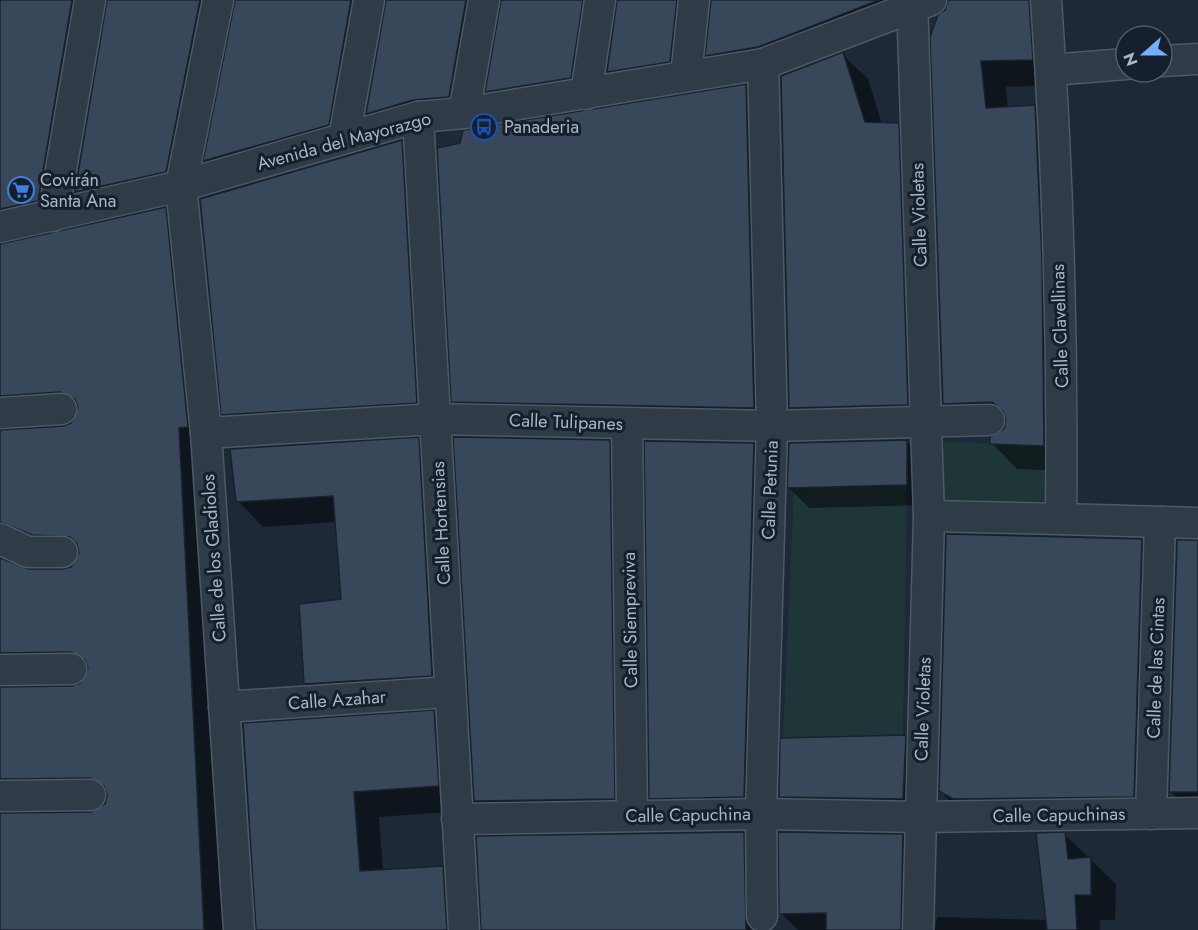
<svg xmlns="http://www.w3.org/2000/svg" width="1198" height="930" viewBox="0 0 1198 930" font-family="Jost,sans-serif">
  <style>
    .green { fill: #1f3639 }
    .shadow { fill: #0007; fill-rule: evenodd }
    .building { fill: #384759; stroke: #18222e; stroke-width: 1.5 }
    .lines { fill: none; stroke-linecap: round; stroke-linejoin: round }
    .minor-casing { stroke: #4e5866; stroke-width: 33 }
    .minor { stroke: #303b48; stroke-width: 30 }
    .labels { text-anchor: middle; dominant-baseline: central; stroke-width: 6; stroke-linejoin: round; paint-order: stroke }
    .poi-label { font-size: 18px; fill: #aab5c6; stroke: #16202c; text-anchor: start }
    .street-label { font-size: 18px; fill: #aab5c6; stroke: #16202c }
  </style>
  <rect width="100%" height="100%" fill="#1d2937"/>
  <g class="green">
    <polygon points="944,442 1050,446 1049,501 943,504"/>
    <polygon points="907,485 903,735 783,738 794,488"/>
  </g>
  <g class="shadow">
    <path d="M 0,0 L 918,0 L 915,20 L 785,72 L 733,81 L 707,55 L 710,12 L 706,15 L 695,87 L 634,97 L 608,72 L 615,13 L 612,14 L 596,103 L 512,117 L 487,92 L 501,11 L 497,14 L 440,126 L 393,139 L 367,114 L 386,11 L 377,23 L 354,150 L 231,186 L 205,161 L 235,11 L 226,23 L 192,197 L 102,217 L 76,192 L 107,11 L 103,14 L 63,226 L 22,236 L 8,244 L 165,209 L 191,234 L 227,930 L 0,930 ZM 77,418 L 71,425 L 10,431 L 17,424 ZM 15,551 L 59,560 L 79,561 L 71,569 L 27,571 L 9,563 ZM 86,677 L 81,685 L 72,688 L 12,688 L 16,681 L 26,678 ZM 109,803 L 91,814 L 7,815 L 25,804 Z"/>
    <polygon points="957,0 1055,0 1058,85 1006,87 1008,108 1034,106 1060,132 1069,471 1017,469 992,443 1008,428 970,429 944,403"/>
    <polygon points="842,54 868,79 882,124 898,125 924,151 933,430 816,433 790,408"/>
    <polygon points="746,86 771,111 779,433 479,427 453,401"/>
    <polygon points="402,141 427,167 442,428 249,440 223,414"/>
    <polygon points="418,439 444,465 457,701 331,709 305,684 342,601 337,522 263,527 238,501"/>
    <polygon points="609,441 635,467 640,824 501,827 475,801"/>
    <polygon points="906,441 926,461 927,505 809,508 789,488"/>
    <polygon points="754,444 779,470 769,822 676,824 651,798"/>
    <polygon points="1142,540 1167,566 1159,822 966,817 940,791"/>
    <polygon points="1198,540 1198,817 1170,791"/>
    <polygon points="434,712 459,738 464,811 379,817 383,871 442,867 468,893 470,930 257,930 244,724"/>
    <polygon points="905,737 925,757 922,819 800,816 780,796"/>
    <polygon points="743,833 769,859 770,930 482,930"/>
    <polygon points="1064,834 1116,884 1115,920 1100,920 1100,930 935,930 937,917 1048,920"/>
    <polygon points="903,835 928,861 926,930 798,930 781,913"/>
  </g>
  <g class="building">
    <polygon points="0,0 72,0 38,201 0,209"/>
    <polygon points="107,0 200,0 166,172 75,192"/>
    <polygon points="235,0 351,0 329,125 203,161"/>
    <polygon points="386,0 466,0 449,97 413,100 366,114"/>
    <polygon points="501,0 583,0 571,78 485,92"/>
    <polygon points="617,0 677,0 670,62 607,72"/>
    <polygon points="711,0 879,0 758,47 705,56"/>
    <polygon points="948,0 1029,0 1033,60 981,61 986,108 1035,105 1042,260 1044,446 990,444 990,437 1004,429 1006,420 1003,411 992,402 943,404 930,37 938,15 945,10"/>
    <polygon points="843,52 865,122 899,123 908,405 789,408 781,76"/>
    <polygon points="746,84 754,408 451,402 437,148 460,143 463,130"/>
    <polygon points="402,140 417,403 221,415 200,199"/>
    <polygon points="166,207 188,427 179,428 204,930 0,930 0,813 91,812 105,804 107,795 104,786 90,778 0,779 0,687 72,686 80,683 88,669 85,660 71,652 0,653 0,558 28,569 62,569 71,567 79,553 77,544 70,537 32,535 0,522 0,430 63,426 71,423 78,408 75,399 60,392 0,396 0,244"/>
    <polygon points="419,437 432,676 304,684 299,604 341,599 333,496 236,502 230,449"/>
    <polygon points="453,437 610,440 615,799 474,801"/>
    <polygon points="907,440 907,485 787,488 789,443"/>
    <polygon points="644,441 754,443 744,797 649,799"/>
    <polygon points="946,534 1142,539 1134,797 953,799 939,791"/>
    <polygon points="1177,540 1198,540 1198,792 1169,792"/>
    <polygon points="434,710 439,786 354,792 360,871 443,866 447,930 256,930 243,723"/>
    <polygon points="906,735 903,799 779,797 780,738"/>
    <polygon points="744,832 746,930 481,930 476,836"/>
    <polygon points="778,832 903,834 901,930 826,930 826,913 779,914"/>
    <polygon points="1065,832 1068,859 1091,857 1091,895 1075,895 1077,930 1047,930 1036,833"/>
  </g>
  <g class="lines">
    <defs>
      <g id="minor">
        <polyline points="218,0 181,186 206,433 239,930"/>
        <polyline points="912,0 929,516 918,930"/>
        <polyline points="1162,61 1198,59"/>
        <polyline points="1051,70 1126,64"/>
        <polyline points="686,76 694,0"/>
        <polyline points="586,94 600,0"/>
        <polyline points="464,113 484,0"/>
        <polyline points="418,117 464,930"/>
        <polyline points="344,138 369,0"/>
        <polyline points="53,216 90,0"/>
        <polyline points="0,227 181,186 418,117 464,113 763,64 931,0"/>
        <polyline points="0,413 61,409"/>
        <polyline points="627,424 632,815"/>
        <polyline points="206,433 435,419 772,426 989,420"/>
        <path d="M 929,516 L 1061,519 C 1063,346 1058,172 1046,0"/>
        <polyline points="1061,519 1198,523"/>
        <polyline points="0,539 28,552 62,552"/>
        <polyline points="0,670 71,669"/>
        <polyline points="224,707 450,692"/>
        <polyline points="0,796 90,795"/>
        <polyline points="1151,814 1160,522"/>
        <polyline points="457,819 761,814 920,817 1198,813"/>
        <polyline points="762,916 761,814 772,426 763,64"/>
      </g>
    </defs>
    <use href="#minor" class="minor-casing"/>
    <use href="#minor" class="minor"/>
  </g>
  <defs>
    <symbol id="bus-ring" viewBox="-11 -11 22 22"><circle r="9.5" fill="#16202c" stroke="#1a4fb4" stroke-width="1.5"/><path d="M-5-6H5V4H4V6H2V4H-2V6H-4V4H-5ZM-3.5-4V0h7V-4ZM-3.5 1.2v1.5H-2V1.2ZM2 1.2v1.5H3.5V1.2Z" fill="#1a4fb4"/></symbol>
    <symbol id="supermarket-ring" viewBox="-11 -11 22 22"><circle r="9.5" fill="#16202c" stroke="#3f7fe0" stroke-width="1.5"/><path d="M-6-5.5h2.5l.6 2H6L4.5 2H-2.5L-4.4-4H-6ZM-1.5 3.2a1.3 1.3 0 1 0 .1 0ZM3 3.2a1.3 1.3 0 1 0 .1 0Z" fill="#3f7fe0"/></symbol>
  </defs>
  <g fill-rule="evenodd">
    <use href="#bus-ring" x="469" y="112" width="30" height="30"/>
    <use href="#supermarket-ring" x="6" y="175" width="30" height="30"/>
  </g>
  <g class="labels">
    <g class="poi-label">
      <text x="504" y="127">Panaderia</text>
      <text x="40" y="180">Covirán<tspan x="40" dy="21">Santa Ana</tspan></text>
    </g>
    <g class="street-label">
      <text transform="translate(344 141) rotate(-15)">Avenida del Mayorazgo</text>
      <text transform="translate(919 215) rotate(-92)">Calle Violetas</text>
      <text transform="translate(1060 326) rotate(-92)">Calle Clavellinas</text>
      <text transform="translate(566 422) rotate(2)">Calle Tulipanes</text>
      <text transform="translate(770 490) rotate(-88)">Calle Petunia</text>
      <text transform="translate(441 523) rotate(-93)">Calle Hortensias</text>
      <text transform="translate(214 558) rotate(-94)">Calle de los Gladiolos</text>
      <text transform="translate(630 620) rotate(-91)">Calle Siempreviva</text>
      <text transform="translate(1156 668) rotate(-88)">Calle de las Cintas</text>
      <text transform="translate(337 700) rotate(-4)">Calle Azahar</text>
      <text transform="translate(923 709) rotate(-88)">Calle Violetas</text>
      <text transform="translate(688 815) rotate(-1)">Calle Capuchina</text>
      <text transform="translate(1059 815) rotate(-1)">Calle Capuchinas</text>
    </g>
  </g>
  <g transform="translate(1144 54) rotate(249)"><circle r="28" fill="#16202c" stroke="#515c6a" stroke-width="1.5"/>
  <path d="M0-4.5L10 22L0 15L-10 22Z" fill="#75aeff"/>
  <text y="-9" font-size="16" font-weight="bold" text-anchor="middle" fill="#aab5c6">N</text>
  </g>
</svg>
